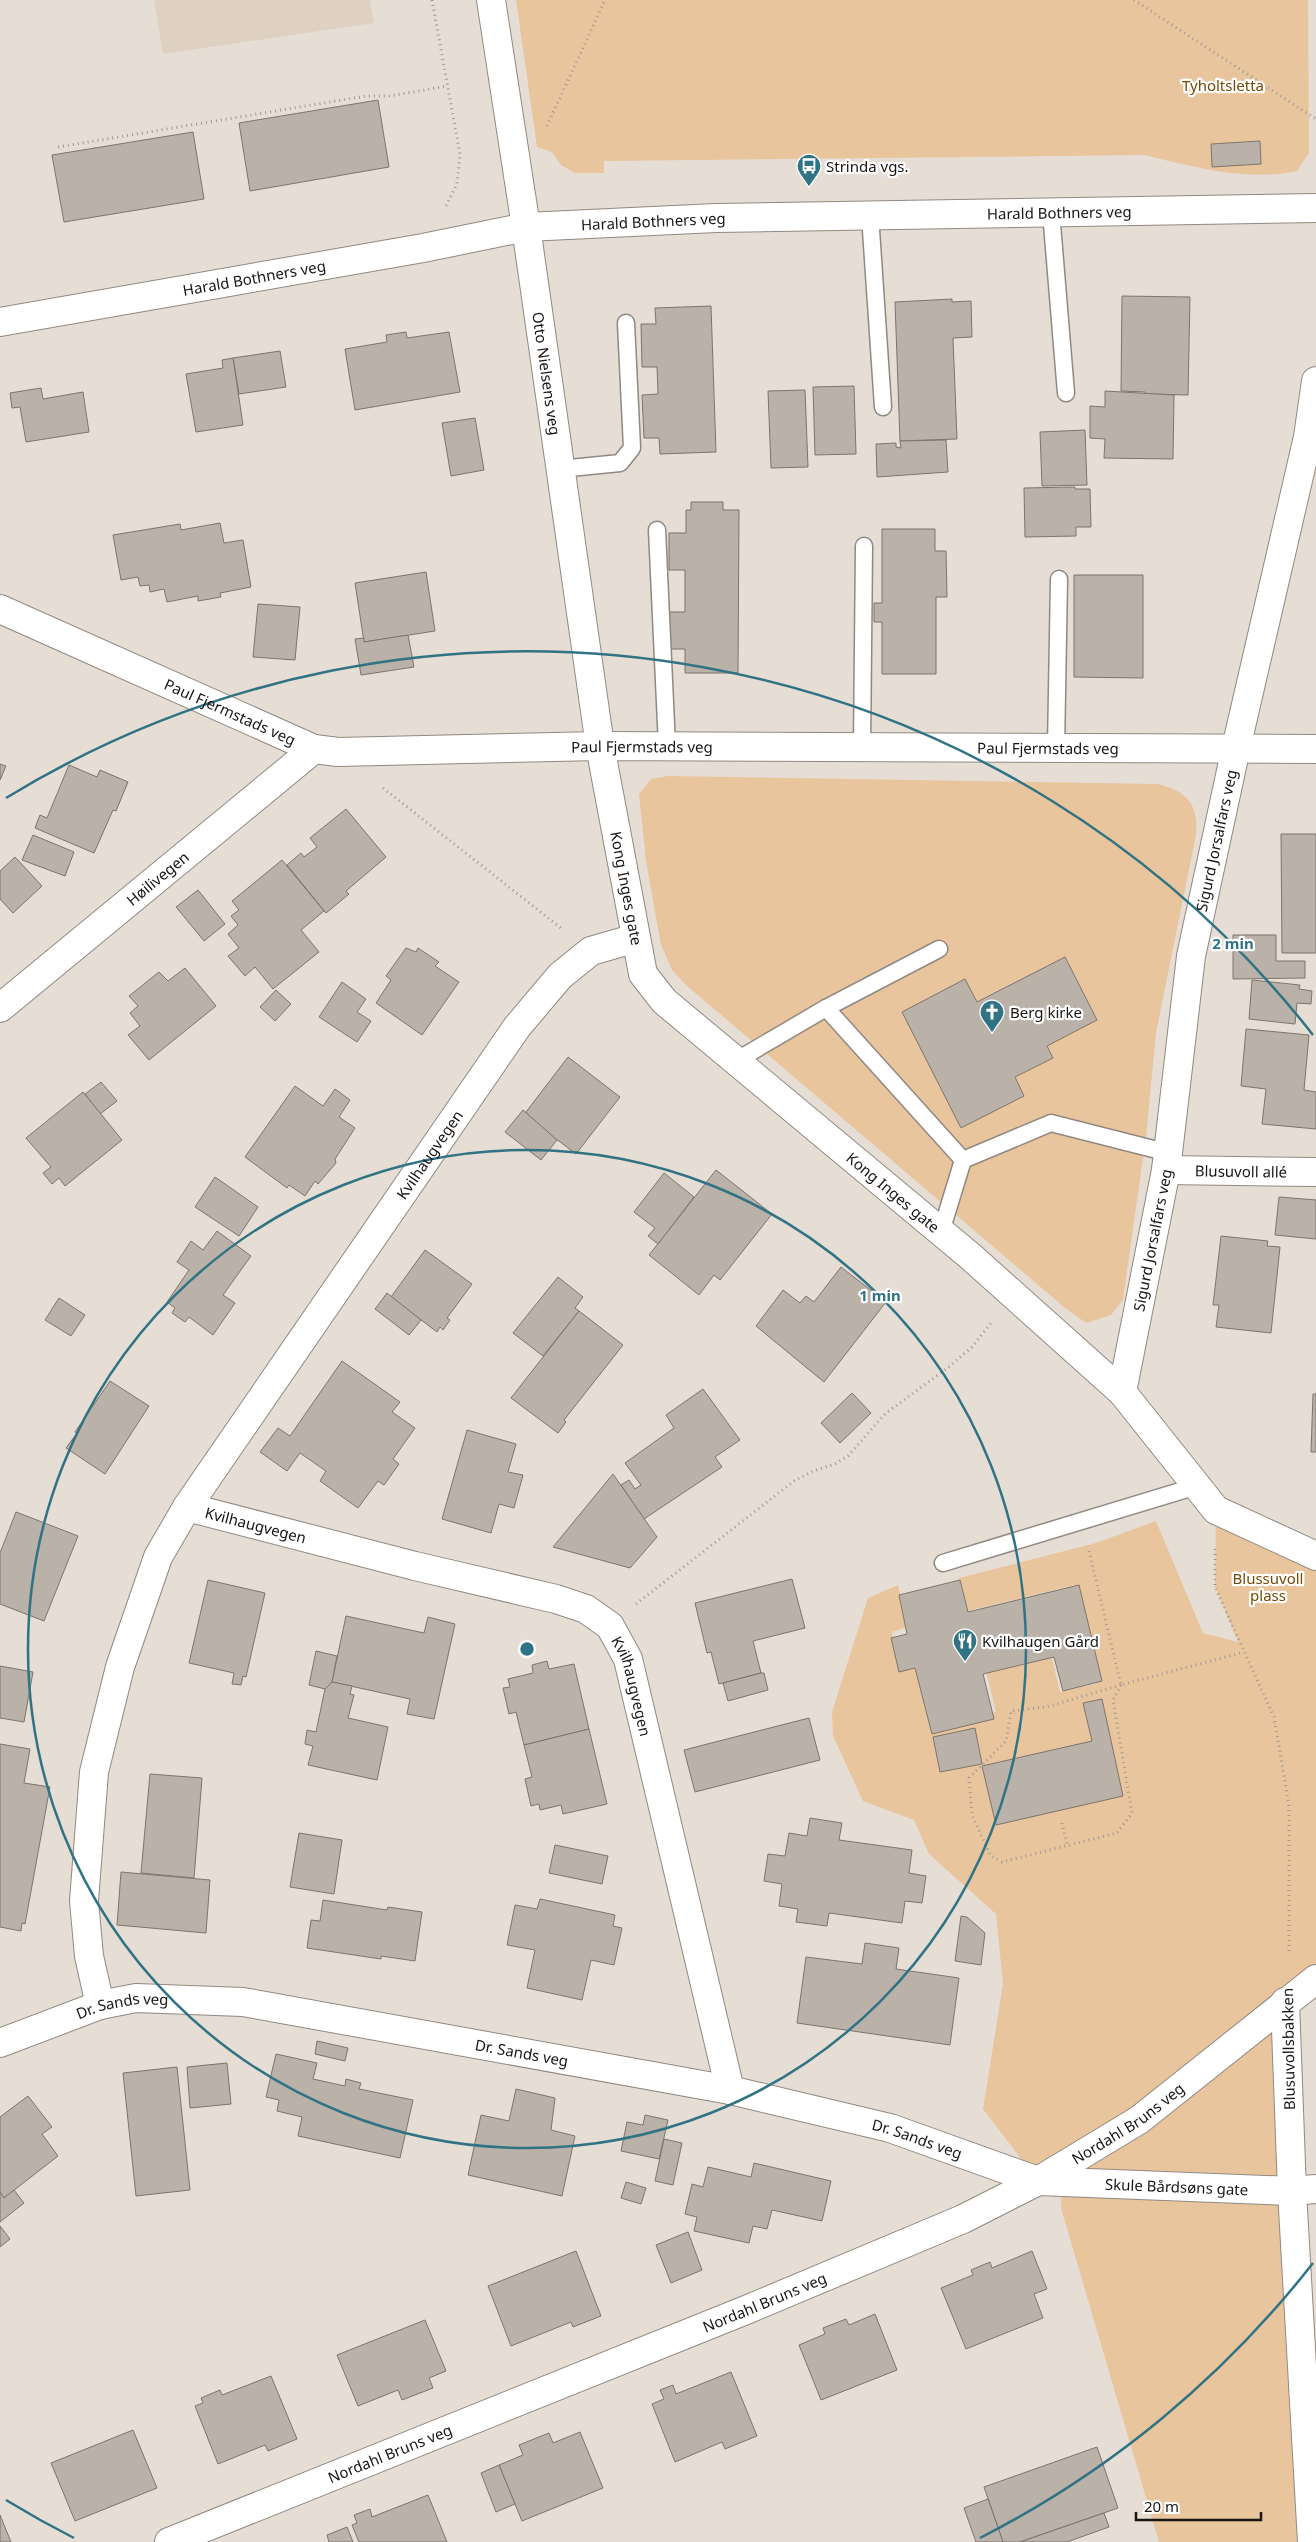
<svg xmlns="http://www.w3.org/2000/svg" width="1316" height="2542" viewBox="0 0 1316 2542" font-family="'Noto Sans',sans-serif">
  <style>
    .built { fill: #dfd1c2 }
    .green { fill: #e9c59e }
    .building { fill: #bab1a8; stroke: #7d756d }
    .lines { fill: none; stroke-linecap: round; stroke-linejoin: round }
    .service-casing { stroke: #918981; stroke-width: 19 }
    .minor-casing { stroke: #918981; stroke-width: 30 }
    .tertiary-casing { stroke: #918981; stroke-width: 30 }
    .path { stroke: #a09992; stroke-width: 3; stroke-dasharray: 1 4; stroke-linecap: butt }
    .service { stroke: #fff; stroke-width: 16 }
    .minor { stroke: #fff; stroke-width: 28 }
    .tertiary { stroke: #fff; stroke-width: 28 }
    .ring { fill: none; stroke: #307384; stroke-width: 2.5 }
    .labels { text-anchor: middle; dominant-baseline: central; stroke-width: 4.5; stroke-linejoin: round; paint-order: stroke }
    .park-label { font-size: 15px; fill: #764906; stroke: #fff }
    .poi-label { font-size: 15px; fill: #181512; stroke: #fff; text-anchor: start }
    .street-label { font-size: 15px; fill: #181512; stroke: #fff }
    .centre { fill: #307384; stroke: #fff; stroke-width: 2.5 }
    .ring-label { font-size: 15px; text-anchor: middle; font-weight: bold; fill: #307384; stroke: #fff; stroke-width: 4.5; stroke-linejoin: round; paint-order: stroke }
  </style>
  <rect width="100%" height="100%" fill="#e6ddd4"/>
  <polygon class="built" points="154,0 370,0 374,23 163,54"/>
  <g class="green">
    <path d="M 516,0 L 1308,0 L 1309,153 L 1297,171 C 1247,182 1194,167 1145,155 L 604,161 L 604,173 L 575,173 L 561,165 L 552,152 L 537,147 Z"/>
    <path d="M 668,776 L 1158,784 C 1187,791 1199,805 1196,835 L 1156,1033 L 1146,1137 L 1123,1300 L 1111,1315 L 1086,1323 L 1064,1307 L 686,985 L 672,970 L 661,945 L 646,861 L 639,794 L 651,779 Z"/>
    <polygon points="1216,1510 1316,1556 1316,1979 1285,2002 1312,2542 1159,2542 1061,2208 1062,2179 1038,2181 983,2109 1003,1984 996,1914 929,1854 914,1820 863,1801 833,1736 832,1712 868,1598 898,1585 908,1627 892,1632 900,1665 917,1661 933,1727 996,1712 986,1671 1051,1655 1060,1692 1098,1683 1075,1585 967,1611 959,1578 1096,1543 1156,1521 1203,1633 1238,1642 1215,1587"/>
  </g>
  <g class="building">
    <polygon points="378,100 389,167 250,191 239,123"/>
    <polygon points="193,132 204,199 64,222 52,155"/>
    <polygon points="1260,141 1261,164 1212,167 1211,144"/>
    <polygon points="1122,296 1190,297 1188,395 1146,394 1145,392 1121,391"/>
    <polygon points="952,299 952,302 971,301 972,337 953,338 957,439 900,441 895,302"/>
    <polygon points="711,306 716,452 660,454 659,438 644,438 642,395 658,394 657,367 642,367 641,324 656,324 655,308"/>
    <polygon points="406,332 407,338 449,332 460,392 355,410 345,349 387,342 386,335"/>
    <polygon points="280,351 286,387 239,394 233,358"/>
    <polygon points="233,358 243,425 196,432 186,374 223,368 222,360"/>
    <polygon points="854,386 856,454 815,455 813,387"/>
    <polygon points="41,388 43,399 83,392 89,432 26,442 20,407 12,408 10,393"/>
    <polygon points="805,390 808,467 771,468 768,391"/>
    <polygon points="1105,391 1174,395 1173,459 1104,458 1105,439 1090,438 1090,406 1105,407"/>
    <polygon points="475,418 484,470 451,476 442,423"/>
    <polygon points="1085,430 1087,485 1042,486 1040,432"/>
    <polygon points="946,440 948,472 877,477 876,444 896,443 896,447 901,448 900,441"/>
    <polygon points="1075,487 1075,489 1090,489 1091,527 1076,527 1076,536 1025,537 1024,488"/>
    <polygon points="691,502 723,502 723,510 739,510 738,673 685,673 685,649 669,649 669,612 685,612 685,570 669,570 669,533 686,533 686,510 691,510"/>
    <polygon points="220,523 224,543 243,540 251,587 220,593 221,597 198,601 198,596 167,602 164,589 150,592 149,585 140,586 138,577 121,580 113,535 180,524 181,530"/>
    <polygon points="882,529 935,529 935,551 946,551 947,597 936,597 936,674 882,674 882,622 874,622 874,603 882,603"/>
    <polygon points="426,572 435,631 364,642 355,583"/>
    <polygon points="1074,575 1143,575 1143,678 1074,677"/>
    <polygon points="258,604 300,607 295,660 253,657"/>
    <polygon points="408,635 414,667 361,675 355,639 364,638 364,642"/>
    <polygon points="0,764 6,766 0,780"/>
    <polygon points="69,765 97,777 100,770 128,782 116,811 113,810 94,853 35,828 40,815 47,818"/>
    <polygon points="346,809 386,857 346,891 349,894 326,913 287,865 301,853 304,857 317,847 310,838"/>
    <polygon points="1281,834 1316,834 1316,953 1282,953"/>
    <polygon points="33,835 74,852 65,876 22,860"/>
    <polygon points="15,857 42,886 13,913 0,899 0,871"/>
    <polygon points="282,860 324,911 301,930 319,952 273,989 255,967 245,976 228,956 239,948 228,934 238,925 231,916 239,910 232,901"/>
    <polygon points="198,890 225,924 204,941 176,907"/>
    <polygon points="1233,935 1276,935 1276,961 1305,961 1305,978 1233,979"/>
    <polygon points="406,948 416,952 418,948 439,962 435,966 459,982 422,1035 376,1003 391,980 386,976"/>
    <polygon points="1065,957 1097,1020 1047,1046 1053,1058 1015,1077 1024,1096 961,1128 902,1012 965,979 977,1002"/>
    <polygon points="185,968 216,1006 149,1060 128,1035 140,1026 130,1013 138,1006 129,996 159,972 168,981"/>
    <polygon points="1252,980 1300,985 1299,989 1312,991 1311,1004 1297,1003 1295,1024 1249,1019"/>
    <polygon points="342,982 366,999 357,1012 371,1021 357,1042 319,1017"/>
    <polygon points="276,990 291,1004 275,1021 260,1007"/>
    <polygon points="1246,1029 1309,1035 1304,1090 1316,1092 1316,1129 1262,1124 1266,1089 1241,1086"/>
    <polygon points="568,1057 620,1097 576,1154 539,1126 526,1112"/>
    <polygon points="101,1082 117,1101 100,1114 85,1094"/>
    <polygon points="295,1086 323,1106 335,1089 350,1100 339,1117 355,1128 335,1159 336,1163 318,1184 315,1181 305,1196 289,1185 287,1188 245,1157"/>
    <polygon points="83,1092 122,1140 65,1186 59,1178 52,1184 43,1173 51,1167 26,1138"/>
    <polygon points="523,1110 557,1140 541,1160 505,1132"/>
    <polygon points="716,1170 772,1214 720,1280 714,1275 699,1295 649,1255"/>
    <polygon points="664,1173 694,1197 658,1244 648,1236 655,1228 634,1212"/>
    <polygon points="215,1177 258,1207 239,1236 195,1207"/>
    <polygon points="1279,1197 1316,1200 1316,1239 1275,1235"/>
    <polygon points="217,1231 251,1256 223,1295 235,1303 213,1335 189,1317 185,1322 172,1313 175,1308 167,1302 189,1270 177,1262 191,1241 203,1250"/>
    <polygon points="1221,1236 1268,1241 1267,1246 1280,1247 1271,1333 1216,1327 1219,1305 1213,1305"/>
    <polygon points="425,1250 472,1284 447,1318 450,1320 443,1330 440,1327 437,1332 391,1297"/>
    <polygon points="841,1267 886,1302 824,1382 756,1326 783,1290 800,1303 806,1296 814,1302"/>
    <polygon points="558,1277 583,1297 575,1308 579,1311 543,1356 513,1333"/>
    <polygon points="387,1293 421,1320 409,1335 375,1309"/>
    <polygon points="59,1298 85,1315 71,1336 45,1320"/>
    <polygon points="579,1311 623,1345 564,1420 566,1422 558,1433 511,1398"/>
    <polygon points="342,1361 400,1402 392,1412 415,1428 393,1459 399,1464 384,1485 378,1481 358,1508 320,1481 326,1471 300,1453 287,1471 260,1452 278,1428 290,1436"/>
    <polygon points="110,1381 149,1406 105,1474 66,1448 77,1433 75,1432"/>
    <polygon points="703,1389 740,1440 715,1457 722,1467 644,1519 621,1485 629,1480 635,1489 641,1485 625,1463 674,1428 666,1415"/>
    <polygon points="852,1393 871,1413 840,1443 821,1423"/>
    <polygon points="1313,1394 1316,1394 1316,1452 1311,1452"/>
    <polygon points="467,1430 516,1444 508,1472 523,1475 514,1508 499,1504 491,1533 442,1519"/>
    <polygon points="613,1474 657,1537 630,1568 553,1547"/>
    <polygon points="16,1512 78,1536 44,1621 0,1604 0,1553"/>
    <polygon points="792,1579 805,1628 753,1641 761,1673 719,1684 711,1652 707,1653 695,1603"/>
    <polygon points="208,1580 265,1593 246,1677 243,1676 241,1685 232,1684 234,1673 189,1663"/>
    <polygon points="960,1580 968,1612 1079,1585 1102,1681 1063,1691 1054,1657 983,1674 994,1719 932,1734 915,1668 899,1672 891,1638 907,1634 899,1595"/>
    <polygon points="346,1616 424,1633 428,1617 455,1624 434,1719 407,1714 410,1699 332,1682"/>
    <polygon points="316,1651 337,1656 332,1682 325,1689 309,1685"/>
    <polygon points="547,1661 549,1669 574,1664 589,1729 524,1745 516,1712 509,1714 503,1688 510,1687 508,1679 533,1673 532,1665"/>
    <polygon points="0,1666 33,1672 24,1722 0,1718"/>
    <polygon points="761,1673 764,1673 768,1690 728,1701 723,1683"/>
    <polygon points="332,1682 352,1686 350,1694 354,1695 348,1718 388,1727 377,1780 308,1765 313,1746 305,1744 307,1730 316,1732 325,1689"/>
    <polygon points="1102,1699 1123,1796 996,1825 982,1766 1092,1741 1083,1703"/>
    <polygon points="809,1718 820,1760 695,1792 684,1750"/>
    <polygon points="975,1728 982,1764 940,1772 933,1737"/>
    <polygon points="589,1729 607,1804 563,1814 561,1805 540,1810 539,1804 531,1806 525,1779 532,1777 524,1745"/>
    <polygon points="0,1744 30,1749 24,1783 50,1787 25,1924 22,1923 21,1931 0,1927"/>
    <polygon points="150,1774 202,1778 194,1878 141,1873"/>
    <polygon points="810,1818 842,1823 839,1840 912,1850 909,1873 926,1876 922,1903 905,1901 902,1923 829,1913 827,1926 796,1922 798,1909 779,1906 782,1884 764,1881 768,1854 785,1856 789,1833 807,1836"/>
    <polygon points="299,1833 342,1840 334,1894 290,1887"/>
    <polygon points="555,1845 608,1856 602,1884 549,1873"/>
    <polygon points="121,1872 210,1880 206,1933 117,1925"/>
    <polygon points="540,1899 615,1915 613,1926 622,1928 614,1965 591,1960 582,2000 527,1988 535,1950 507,1945 515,1905 537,1909"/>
    <polygon points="323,1900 387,1910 388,1907 422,1912 415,1961 381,1956 381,1959 307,1948 311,1920 320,1921"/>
    <polygon points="961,1916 967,1917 985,1933 981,1965 955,1961"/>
    <polygon points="865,1943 899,1948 896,1969 959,1978 950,2045 797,2023 806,1957 862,1964"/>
    <polygon points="317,2041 348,2048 345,2061 315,2054"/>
    <polygon points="276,2054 317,2063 313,2079 345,2086 346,2079 361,2083 359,2089 413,2100 400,2158 298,2136 302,2117 277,2111 279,2100 266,2097"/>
    <polygon points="227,2063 231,2104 190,2108 187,2067"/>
    <polygon points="177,2067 190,2190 136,2196 123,2073"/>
    <polygon points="516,2089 555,2098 551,2130 575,2136 562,2196 468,2175 481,2115 509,2121"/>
    <polygon points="28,2096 52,2127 42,2134 58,2156 4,2198 0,2192 0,2117"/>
    <polygon points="645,2115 668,2120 659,2159 621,2151 627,2122 643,2125"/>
    <polygon points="664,2139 682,2143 673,2185 655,2181"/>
    <polygon points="754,2163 831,2181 822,2221 772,2210 767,2229 753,2226 749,2243 694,2231 697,2217 685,2214 692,2184 703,2187 708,2167 751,2177"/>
    <polygon points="626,2182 646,2188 641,2204 621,2198"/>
    <polygon points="14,2190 24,2203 0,2222 0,2192 4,2198"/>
    <polygon points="0,2226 10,2239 0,2247"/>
    <polygon points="688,2232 702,2270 671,2283 656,2245"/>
    <polygon points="576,2251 601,2316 573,2327 571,2322 511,2346 488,2286"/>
    <polygon points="1032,2251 1047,2289 1034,2294 1043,2318 966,2349 941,2288 973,2275 971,2270 990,2262 992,2268"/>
    <polygon points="875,2314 897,2370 821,2400 799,2345 825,2334 823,2328 846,2319 849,2325"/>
    <polygon points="425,2320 446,2371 429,2378 433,2388 402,2400 398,2390 358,2406 337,2355"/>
    <polygon points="731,2372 757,2436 725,2449 722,2442 675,2462 652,2404 664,2399 660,2390 673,2385 676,2394"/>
    <polygon points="271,2376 297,2439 268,2451 265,2445 218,2464 195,2406 203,2403 201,2398 220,2390 222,2395"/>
    <polygon points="133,2430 157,2488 75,2521 51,2463"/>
    <polygon points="580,2432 603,2488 522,2521 499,2465 523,2455 519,2445 549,2433 553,2443"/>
    <polygon points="1097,2447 1118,2508 1020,2542 1003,2542 984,2487"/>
    <polygon points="499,2465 515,2504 496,2512 481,2473"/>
    <polygon points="428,2495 447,2542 359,2542 352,2525 357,2523 354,2515 370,2509 372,2517"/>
    <polygon points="988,2499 1003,2542 976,2542 964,2508"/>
    <polygon points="1104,2513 1109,2527 1067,2542 1020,2542"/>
    <polygon points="0,2515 11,2542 0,2542"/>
    <polygon points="347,2527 353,2542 329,2542 327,2535"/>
  </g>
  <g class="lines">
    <defs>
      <g id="service">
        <polyline points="1051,212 1066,393"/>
        <polyline points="870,215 883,407"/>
        <polyline points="560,469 620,463 632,448 626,323"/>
        <polyline points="657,530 667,746"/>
        <polyline points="862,747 864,546"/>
        <polyline points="1056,748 1059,579"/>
        <polyline points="826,1008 963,1160 1051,1123 1169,1153"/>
        <polyline points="734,1062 826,1008 939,949"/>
        <polyline points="941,1232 963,1160"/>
        <polyline points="943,1563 1197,1486"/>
      </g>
      <g id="minor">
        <path id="s1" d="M 526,227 L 600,746 L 643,974 L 664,1001 L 970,1256 L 1122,1392 L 1216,1510 L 1316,1556"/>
        <path id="s2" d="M 0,609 L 314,749 L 338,752 L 600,746 L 1316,749"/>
        <path id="s3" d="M 0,1008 L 314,749"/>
        <path id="s4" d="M 1166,1170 L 1316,1172"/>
        <path id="s5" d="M 1122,1392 L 1166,1170 L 1191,956 L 1236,748 L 1308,437 L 1316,381"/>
        <path id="s6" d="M 187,1507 L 415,1566 L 556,1599 L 586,1609 L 610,1626 L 628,1659 L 730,2090"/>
        <polyline points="1285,2002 1292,2191 1312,2542"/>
        <path id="s7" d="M 100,2005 L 89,1956 L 84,1901 L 94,1772 L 120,1667 L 158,1557 L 187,1507 L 517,1027 L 560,976 L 591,951 L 636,938"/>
        <path id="s8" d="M 0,2043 L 100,2005 L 136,1998 L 243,2002 L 730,2090 L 890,2128 L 1038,2181 L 1292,2191 L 1316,2189"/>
        <path id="s9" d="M 169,2542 L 746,2310 L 963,2219 L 1038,2181 L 1139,2120 L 1316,1979"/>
      </g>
      <g id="tertiary">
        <polyline points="491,0 526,227"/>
        <path id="s10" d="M 0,322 L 423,248 L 526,227 L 716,218 L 1316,208"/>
      </g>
    </defs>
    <use href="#service" class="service-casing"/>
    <use href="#minor" class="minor-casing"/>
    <use href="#tertiary" class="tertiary-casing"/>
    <g class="path">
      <polyline points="432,0 460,154 457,184 446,206"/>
      <polyline points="1134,0 1316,119"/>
      <polyline points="547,126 605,0"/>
      <polyline points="58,147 366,96 389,96 448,86"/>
      <polyline points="383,788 561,928"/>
      <polyline points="1215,1549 1215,1587 1274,1717 1289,1806 1289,1954"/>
      <polyline points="1089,1551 1121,1685 1244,1652"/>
      <polyline points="636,1604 794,1481 813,1471 835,1464 848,1456 885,1414 950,1366 972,1347 991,1323"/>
      <polygon points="1121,1685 1113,1700 1132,1813 1117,1833 1002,1862 990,1855 972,1815 969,1778 1006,1741 1011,1711 1046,1707"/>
      <polyline points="1062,1823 1067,1844"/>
    </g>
    <use href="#service" class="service"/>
    <use href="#minor" class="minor"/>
    <use href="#tertiary" class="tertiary"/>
  </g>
  <g class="ring">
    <circle cx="527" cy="1649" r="499"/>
    <path d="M1313 2263A998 998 0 0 1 980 2538M74 2538A998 998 0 0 1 6 2500M6 798A998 998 0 0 1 1313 1035"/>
  </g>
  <defs>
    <symbol id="bus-pin" viewBox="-11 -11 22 30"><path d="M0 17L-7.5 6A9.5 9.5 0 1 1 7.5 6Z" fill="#307384" stroke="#fff"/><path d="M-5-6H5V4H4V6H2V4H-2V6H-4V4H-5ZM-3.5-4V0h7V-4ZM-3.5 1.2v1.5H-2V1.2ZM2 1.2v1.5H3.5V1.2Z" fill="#fff"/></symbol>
    <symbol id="church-pin" viewBox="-11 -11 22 30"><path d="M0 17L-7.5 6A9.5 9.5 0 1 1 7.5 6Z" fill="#307384" stroke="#fff"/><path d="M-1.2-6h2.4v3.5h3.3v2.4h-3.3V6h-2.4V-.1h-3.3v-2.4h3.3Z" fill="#fff"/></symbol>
    <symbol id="restaurant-pin" viewBox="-11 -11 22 30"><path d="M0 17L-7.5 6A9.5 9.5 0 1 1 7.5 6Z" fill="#307384" stroke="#fff"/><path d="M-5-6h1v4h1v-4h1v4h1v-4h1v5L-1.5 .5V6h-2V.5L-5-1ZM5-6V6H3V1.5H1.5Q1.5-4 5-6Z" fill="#fff"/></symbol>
  </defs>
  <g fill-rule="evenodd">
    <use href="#bus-pin" x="795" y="152" width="28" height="38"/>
    <use href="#church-pin" x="978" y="998" width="28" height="38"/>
    <use href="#restaurant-pin" x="951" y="1627" width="28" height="38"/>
  </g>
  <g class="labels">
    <g class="park-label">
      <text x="1223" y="85">Tyholtsletta</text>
      <text x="1268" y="1578">Blussuvoll<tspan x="1268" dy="17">plass</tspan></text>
    </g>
    <g class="poi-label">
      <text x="826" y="166">Strinda vgs.</text>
      <text x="1010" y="1012">Berg kirke</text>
      <text x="982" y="1641">Kvilhaugen Gård</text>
    </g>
    <g class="street-label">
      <text stroke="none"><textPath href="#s10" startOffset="1068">Harald Bothners veg</textPath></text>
      <text stroke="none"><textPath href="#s10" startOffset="662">Harald Bothners veg</textPath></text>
      <text stroke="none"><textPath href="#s10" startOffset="258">Harald Bothners veg</textPath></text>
      <text stroke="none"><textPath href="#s1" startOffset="148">Otto Nielsens veg</textPath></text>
      <text stroke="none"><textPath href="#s2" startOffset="252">Paul Fjermstads veg</textPath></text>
      <text stroke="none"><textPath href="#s2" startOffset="672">Paul Fjermstads veg</textPath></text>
      <text stroke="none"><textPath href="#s2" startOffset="1078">Paul Fjermstads veg</textPath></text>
      <text stroke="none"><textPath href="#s5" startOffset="560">Sigurd Jorsalfars veg</textPath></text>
      <text stroke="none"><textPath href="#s3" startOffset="204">Høilivegen</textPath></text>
      <text stroke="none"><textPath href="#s1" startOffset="669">Kong Inges gate</textPath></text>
      <text stroke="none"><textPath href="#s7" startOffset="945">Kvilhaugvegen</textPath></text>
      <text stroke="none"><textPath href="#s4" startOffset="75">Blusuvoll allé</textPath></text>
      <text stroke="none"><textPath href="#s1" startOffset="1089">Kong Inges gate</textPath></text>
      <text stroke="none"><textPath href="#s5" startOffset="155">Sigurd Jorsalfars veg</textPath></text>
      <text stroke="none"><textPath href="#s6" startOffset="71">Kvilhaugvegen</textPath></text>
      <text stroke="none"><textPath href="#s6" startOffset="506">Kvilhaugvegen</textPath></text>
      <text stroke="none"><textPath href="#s8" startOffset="129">Dr. Sands veg</textPath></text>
      <text transform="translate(1288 2049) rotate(-91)">Blusuvollsbakken</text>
      <text stroke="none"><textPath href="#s8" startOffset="534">Dr. Sands veg</textPath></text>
      <text stroke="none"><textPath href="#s9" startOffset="1048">Nordahl Bruns veg</textPath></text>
      <text stroke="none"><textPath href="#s8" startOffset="939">Dr. Sands veg</textPath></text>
      <text stroke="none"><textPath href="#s8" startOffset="1206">Skule Bårdsøns gate</textPath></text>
      <text stroke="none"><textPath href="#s9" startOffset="642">Nordahl Bruns veg</textPath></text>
      <text stroke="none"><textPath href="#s9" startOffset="238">Nordahl Bruns veg</textPath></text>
    </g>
  </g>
  <circle cx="527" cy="1649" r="8" class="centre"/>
  <g class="ring-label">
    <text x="1233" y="949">2 min</text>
    <text x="880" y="1301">1 min</text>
  </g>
  <path d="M1136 2512v8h125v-8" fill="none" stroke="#181512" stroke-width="2.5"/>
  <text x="1144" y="2512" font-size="15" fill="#181512" stroke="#ffffff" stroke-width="4" paint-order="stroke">20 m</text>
</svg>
